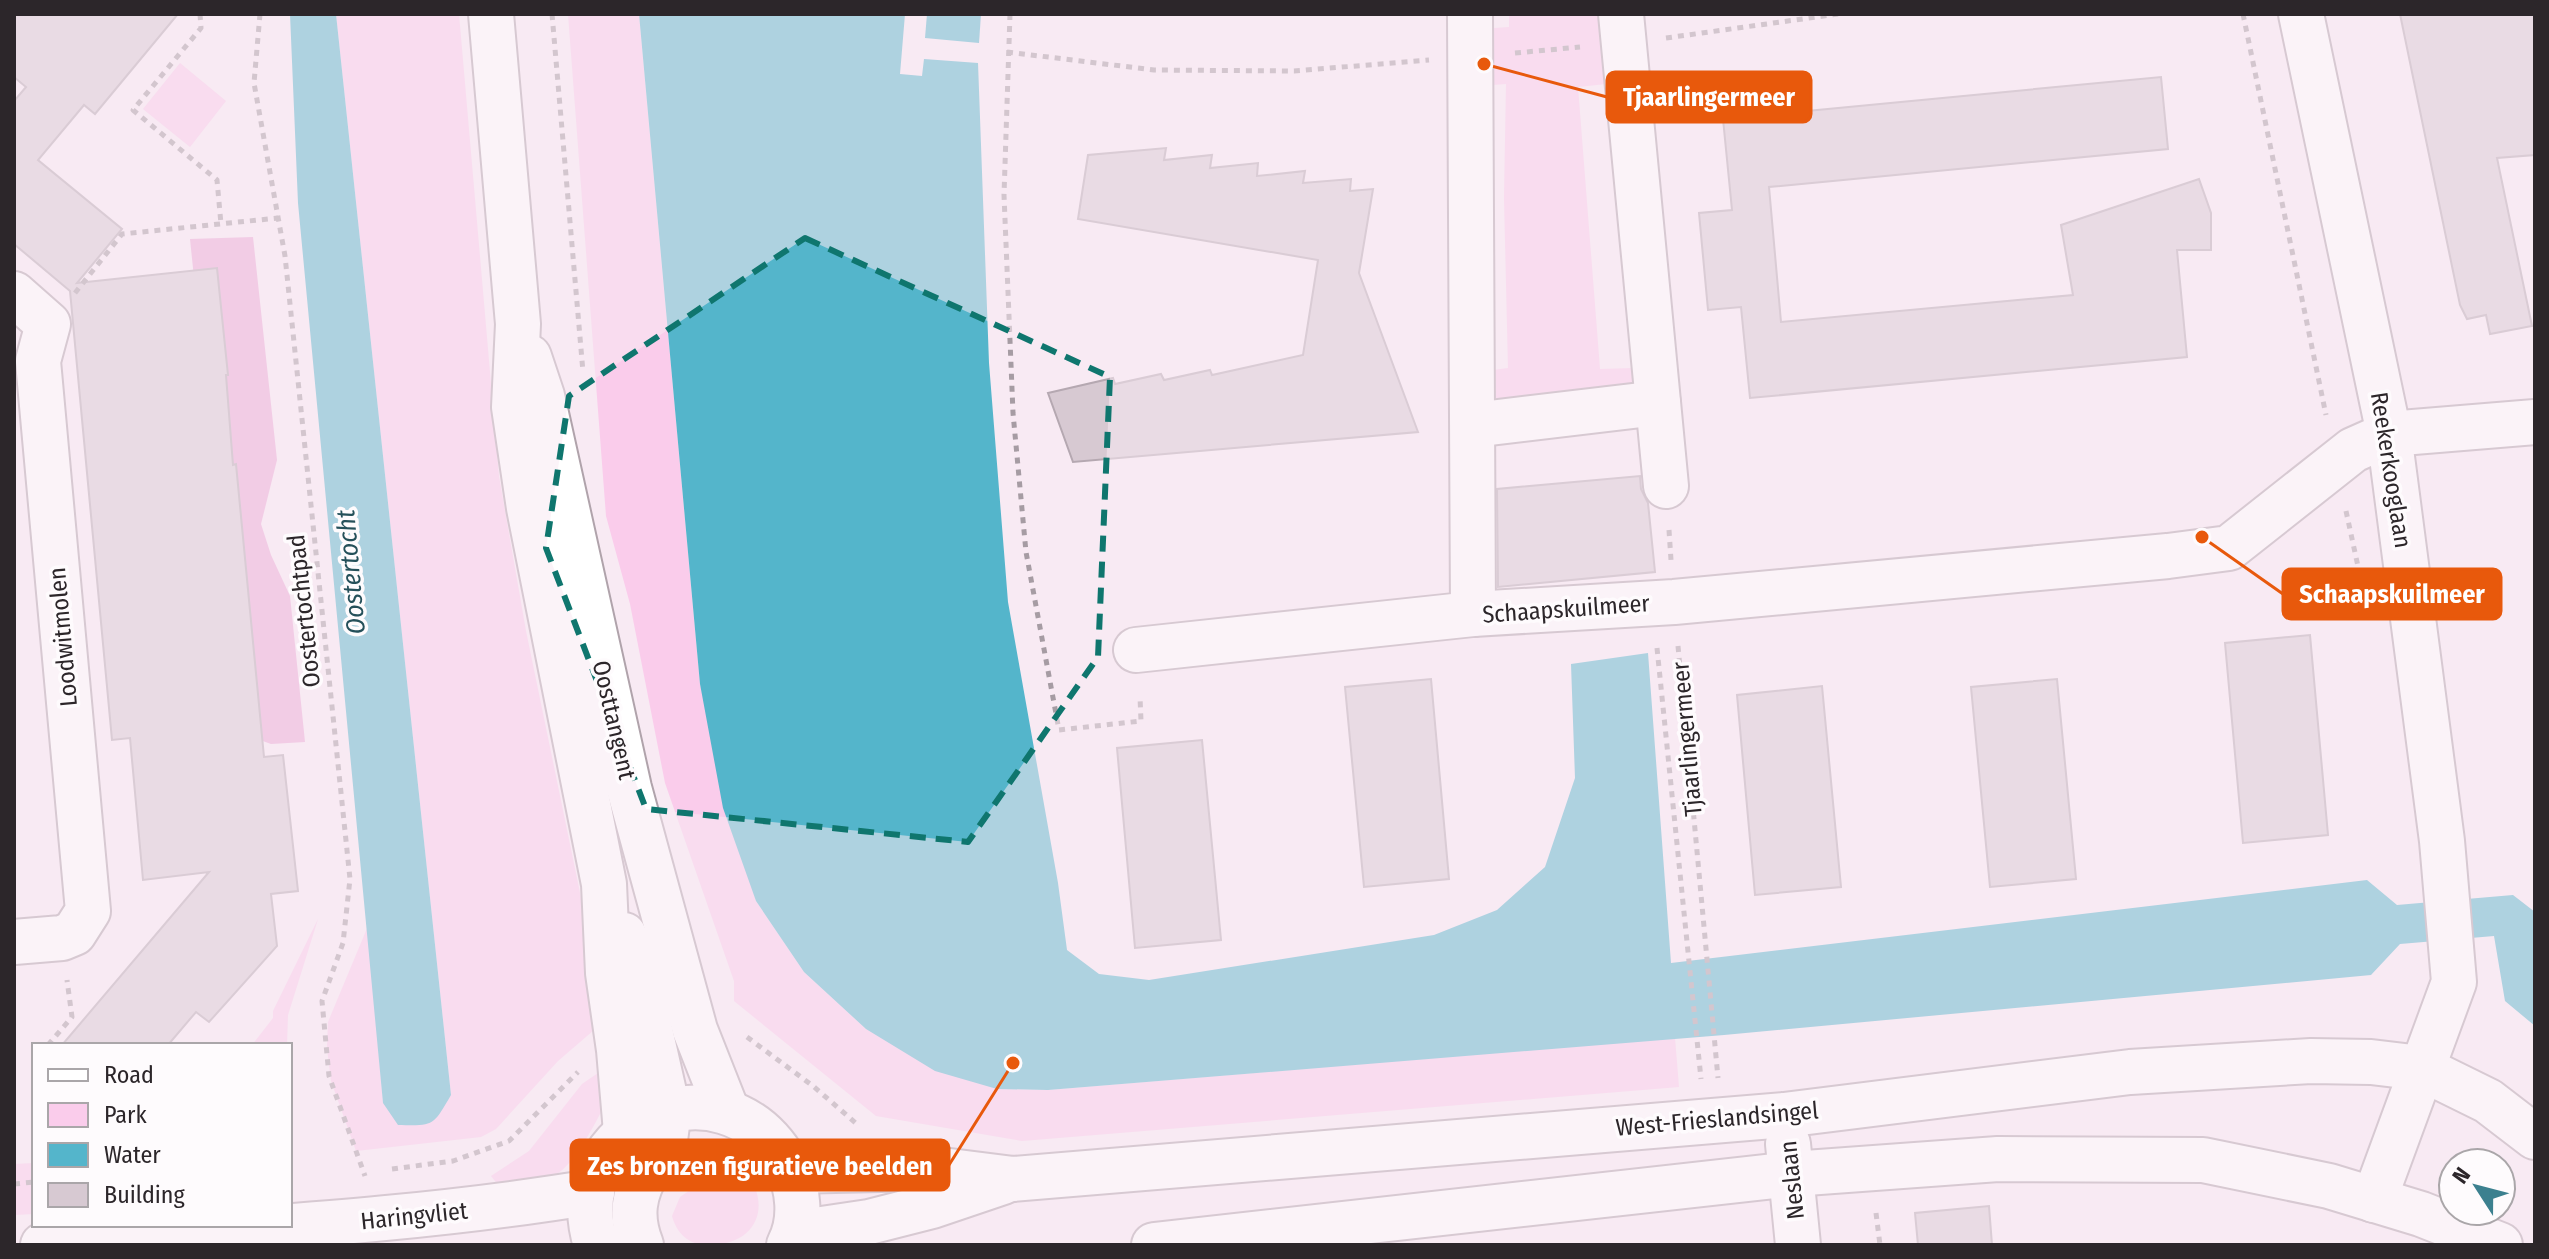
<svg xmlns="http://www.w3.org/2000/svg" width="2549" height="1259" viewBox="0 0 2549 1259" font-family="'Fira Sans Condensed',sans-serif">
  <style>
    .green { fill: #facceb }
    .forest { fill: #eaa9d6 }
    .water { fill: #54b5cb }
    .building { fill: #d7c9d2; stroke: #b5a8b1; stroke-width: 2 }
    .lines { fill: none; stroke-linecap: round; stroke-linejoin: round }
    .minor-casing { stroke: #b0a3ab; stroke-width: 48 }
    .major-casing { stroke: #b0a3ab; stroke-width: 48 }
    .path { stroke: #a69ca3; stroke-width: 5; stroke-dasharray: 6 6; stroke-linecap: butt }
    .minor { stroke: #fff; stroke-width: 44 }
    .major { stroke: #fff; stroke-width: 44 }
    .marked { fill: none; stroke: #0f766e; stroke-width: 6; stroke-dasharray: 16 10; stroke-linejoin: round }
    .labels { text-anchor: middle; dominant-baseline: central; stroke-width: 7; stroke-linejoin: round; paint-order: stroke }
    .street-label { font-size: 24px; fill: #2c262a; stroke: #fefbfd }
    .water-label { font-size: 26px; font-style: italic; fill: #25505a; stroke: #fefbfd }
    .leader { fill: none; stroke: #e8590c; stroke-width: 3 }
    .callout-dot { fill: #e8590c; stroke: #fefbfd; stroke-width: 3 }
    .callout { fill: #e8590c; stroke: #e8590c; stroke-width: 3 }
    .callout-label { font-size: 26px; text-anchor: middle; font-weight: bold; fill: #fff }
  </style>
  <rect width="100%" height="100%" fill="#f8eaf3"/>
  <g class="green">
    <polygon points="336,14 459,14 499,476 526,631 585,917 597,1016 594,1030 558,1061 496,1129 481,1137 356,1151 331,1081 327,1048 328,1022 368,926 383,1103 451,1095"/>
    <polygon points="568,14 639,14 700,684 756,901 804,972 866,1029 997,1089 1048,1090 1675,1038 1679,1087 1022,1141 876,1116 734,1001 734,981 665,783 630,604 606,516"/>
    <polygon points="1509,14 1601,14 1606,84 1578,87 1600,369 1634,368 1635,392 1479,406 1479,372 1508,368 1504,198 1506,84 1479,86 1480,29 1509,27"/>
    <polygon points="180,63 226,101 190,147 143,109"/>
    <polygon points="318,919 288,1015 287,1045 252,1045 273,1018 273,1011"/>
    <path d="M 601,1071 L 613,1087 C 603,1109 576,1165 555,1175 C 539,1182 516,1183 499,1186 L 491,1176 L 529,1151 L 582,1084 Z"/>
    <path d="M 704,1149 C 771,1162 781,1245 708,1245 C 689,1245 677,1234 672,1216 L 680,1197 L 693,1188 L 689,1150 Z"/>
    <polygon points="34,1163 34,1214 14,1215 14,1164"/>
  </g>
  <polygon class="forest" points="253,237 277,460 261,524 271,555 290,596 305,742 271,744 241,733 190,239"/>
  <g class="water">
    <path d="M 290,14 L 336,14 L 451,1095 C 433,1126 434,1126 398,1125 L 383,1103 L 298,203 Z"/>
    <polygon points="639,14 905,14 900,74 922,76 924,59 978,63 989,363 1008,602 1058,883 1067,950 1099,974 1149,980 1434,935 1497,910 1545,867 1575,778 1571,664 1648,653 1671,963 2367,880 2397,905 2513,895 2535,912 2535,1026 2505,1001 2494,936 2400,944 2371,975 1724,1035 1048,1090 997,1089 935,1071 866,1029 804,972 756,901 723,808 700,684"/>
    <polygon points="927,14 981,14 979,43 925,38"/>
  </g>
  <g class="building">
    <polygon points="14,14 178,14 95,114 84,105 38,160 122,229 77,283 217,268 228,375 226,375 233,465 236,464 264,757 283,755 298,891 271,894 277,946 209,1022 196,1012 168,1045 62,1045 209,872 143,880 130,738 112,740 70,291 14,244 14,101 26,87 14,77"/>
    <polygon points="2400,14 2535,14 2535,155 2497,158 2532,326 2490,334 2486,315 2467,319 2460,305"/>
    <polygon points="2161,77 2168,149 1769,187 1781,322 2073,295 2061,225 2199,179 2211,213 2211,250 2177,250 2187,357 1750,398 1741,307 1708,310 1699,213 1732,210 1723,119"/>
    <polygon points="1166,148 1164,160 1212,155 1210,168 1258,163 1257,176 1305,171 1303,183 1351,179 1350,191 1373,189 1359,273 1418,432 1073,462 1048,393 1113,378 1115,384 1161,374 1164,380 1210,370 1212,375 1303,355 1318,260 1078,219 1088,155"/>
    <polygon points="1640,476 1641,489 1648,503 1655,572 1498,587 1497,489"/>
    <polygon points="2310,635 2328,835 2243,843 2225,643"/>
    <polygon points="1431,679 1449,879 1364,887 1345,687"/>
    <polygon points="2057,679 2076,879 1990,887 1971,687"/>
    <polygon points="1822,686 1841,887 1755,895 1737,695"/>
    <polygon points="1202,740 1221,940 1135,948 1117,748"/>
    <polygon points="1989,1206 1992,1245 1918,1245 1915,1213"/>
  </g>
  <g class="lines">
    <defs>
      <g id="minor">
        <polyline points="1470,14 1473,614"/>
        <polyline points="1621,14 1666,486"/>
        <polyline points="2301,14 2389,434 2442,841 2454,982 2374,1200"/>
        <polyline points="14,294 48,324 38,361 88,911 74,933 62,938 14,942"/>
        <polyline points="1473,425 1658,403"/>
        <polyline points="1136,650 1473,614 1674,602 2168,556 2229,548 2353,450 2389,434 2535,422"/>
        <polyline points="1788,1144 1798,1245"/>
        <polyline points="790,1171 926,1168 1013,1179 1784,1115 2130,1072 2311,1061 2371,1062 2421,1068 2488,1101 2535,1137"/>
        <polyline points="795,1233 869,1222 932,1206 1003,1182"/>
        <path d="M 43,1245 C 226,1230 410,1222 592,1192"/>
        <polyline points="1154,1245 1792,1174 1998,1159 2203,1160 2329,1186 2421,1214 2500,1245"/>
      </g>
      <g id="major">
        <polyline points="491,14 518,324 514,407 529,508 604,884 608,973 619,1050 626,1132"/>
        <polyline points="529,357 542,396 629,788 695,1030 727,1111"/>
        <path d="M 624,935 L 635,963 L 668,1110 C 667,1123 667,1135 663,1147 C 660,1155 654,1161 649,1168 C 633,1194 630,1217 641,1245"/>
        <path d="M 596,1245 C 558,1124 722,1051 786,1163 C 799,1188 802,1220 789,1245"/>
      </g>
    </defs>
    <use href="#minor" class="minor-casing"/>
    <use href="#major" class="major-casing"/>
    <g class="path">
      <polyline points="200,14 201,28 133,110 217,180 221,224"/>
      <polyline points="260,14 254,83 285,256 350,879 343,943 322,1001 329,1076 365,1176"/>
      <polyline points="552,14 583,372"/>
      <polyline points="1010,14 1004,195 1013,413 1026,552 1059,730 1141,721 1140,697"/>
      <polyline points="2243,14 2326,415"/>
      <polyline points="1666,38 1838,14"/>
      <polyline points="1007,52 1154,70 1294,71 1429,60"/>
      <polyline points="1515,53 1580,47"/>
      <polyline points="75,293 122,234 278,218"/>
      <polyline points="2346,511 2359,571"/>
      <polyline points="1669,530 1671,560"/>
      <polyline points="1678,646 1718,1078"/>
      <polyline points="1657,648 1701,1079"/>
      <polyline points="747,1037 813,1086 858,1125"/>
      <polyline points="48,1045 72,1017 67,980"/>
      <polyline points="392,1169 453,1161 509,1141 578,1072"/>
      <polyline points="14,1184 34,1182"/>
      <polyline points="1876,1213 1880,1245"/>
    </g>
    <use href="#minor" class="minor"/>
    <use href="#major" class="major"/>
  </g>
  <path d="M0 0H2549V1259H0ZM 805,238 L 1110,377 L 1098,657 L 968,842 L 646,809 L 546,548 L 569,396 Z" fill="#f8eaf3" fill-opacity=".55" fill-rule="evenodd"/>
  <path class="marked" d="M 805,238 L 1110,377 L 1098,657 L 968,842 L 646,809 L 546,548 L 569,396 Z"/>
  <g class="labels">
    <g class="street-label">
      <text transform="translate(2391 470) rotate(81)">Reekerkooglaan</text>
      <text transform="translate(1566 609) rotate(-4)">Schaapskuilmeer</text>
      <text transform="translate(304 611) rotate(-96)">Oostertochtpad</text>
      <text transform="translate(63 637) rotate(-95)">Loodwitmolen</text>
      <text transform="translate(614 720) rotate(77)">Oosttangent</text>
      <text transform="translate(1687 739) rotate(-95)">Tjaarlingermeer</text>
      <text transform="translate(1717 1119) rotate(-5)">West-Frieslandsingel</text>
      <text transform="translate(1792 1180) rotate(-96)">Neslaan</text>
      <text transform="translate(414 1216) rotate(-6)">Haringvliet</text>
    </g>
    <g class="water-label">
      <text transform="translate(351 572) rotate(-95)">Oostertocht</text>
    </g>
  </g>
  <path class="leader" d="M1484 64L1607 97M2202 537L2283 594M1013 1063L949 1165"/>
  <g class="callout-dot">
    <circle cx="1484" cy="64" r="8"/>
    <circle cx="2202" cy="537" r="8"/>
    <circle cx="1013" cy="1063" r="8"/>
  </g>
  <g class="callout">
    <rect x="1607" y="72" width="204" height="50" rx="8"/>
    <rect x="2283" y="569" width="218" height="50" rx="8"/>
    <rect x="571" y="1140" width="378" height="50" rx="8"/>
  </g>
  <g class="callout-label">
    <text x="1709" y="106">Tjaarlingermeer</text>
    <text x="2392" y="603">Schaapskuilmeer</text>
    <text x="760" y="1175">Zes bronzen figuratieve beelden</text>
  </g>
  <rect width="2549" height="1259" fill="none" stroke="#2c262a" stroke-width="32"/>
  <rect x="32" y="1043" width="260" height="184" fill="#fefbfd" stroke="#aaa6a9" stroke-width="2"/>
  <rect x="48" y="1069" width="40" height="12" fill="#ffffff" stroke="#aaa6a9" stroke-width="2"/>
  <text x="104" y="1083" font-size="24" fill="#2c262a">Road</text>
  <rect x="48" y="1103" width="40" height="24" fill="#facceb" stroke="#aaa6a9" stroke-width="2"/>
  <text x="104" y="1123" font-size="24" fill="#2c262a">Park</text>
  <rect x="48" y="1143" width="40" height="24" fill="#54b5cb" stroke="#aaa6a9" stroke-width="2"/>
  <text x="104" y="1163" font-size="24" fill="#2c262a">Water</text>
  <rect x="48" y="1183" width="40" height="24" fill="#d7c9d2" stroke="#aaa6a9" stroke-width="2"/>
  <text x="104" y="1203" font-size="24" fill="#2c262a">Building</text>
  <g transform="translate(2477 1187) rotate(306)"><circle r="38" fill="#fefbfd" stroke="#aaa6a9" stroke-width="2"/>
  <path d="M0-6L14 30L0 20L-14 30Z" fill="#3c808f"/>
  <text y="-12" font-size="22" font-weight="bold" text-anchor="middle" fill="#2c262a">N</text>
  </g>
</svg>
